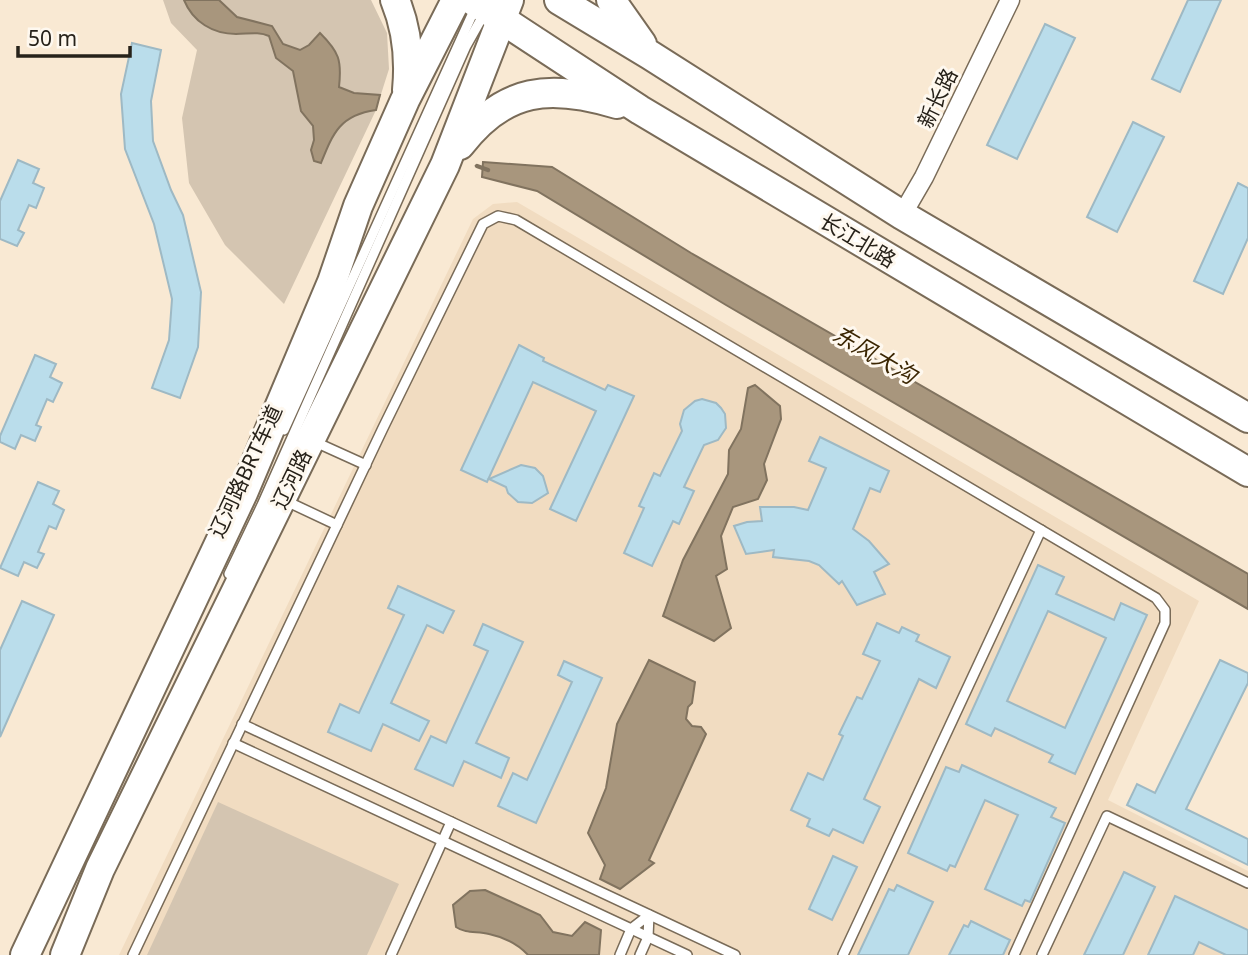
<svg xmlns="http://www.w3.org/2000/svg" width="1248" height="955" viewBox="0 0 1248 955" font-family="'Noto Sans','Noto Sans SC',sans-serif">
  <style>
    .built { fill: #f1dcc1 }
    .green { fill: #d4c5b1 }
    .water { fill: #a8967d; stroke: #81735f; stroke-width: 2 }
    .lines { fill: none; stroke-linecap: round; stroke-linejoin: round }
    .stream { stroke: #81735f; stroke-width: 4.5 }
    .building { fill: #baddeb; stroke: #9eb9c4; stroke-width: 2; fill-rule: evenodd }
    .service-casing { stroke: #796b58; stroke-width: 12 }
    .minor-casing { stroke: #796b58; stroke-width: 21 }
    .primary-casing { stroke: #796b58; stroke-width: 32 }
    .service { stroke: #fff; stroke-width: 9 }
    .minor { stroke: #fff; stroke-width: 18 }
    .primary { stroke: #fff; stroke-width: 28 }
    .labels { text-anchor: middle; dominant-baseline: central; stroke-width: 6; stroke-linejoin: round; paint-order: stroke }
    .street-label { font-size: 21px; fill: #27221a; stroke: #fef8ef }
    .water-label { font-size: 23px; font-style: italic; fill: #3b2603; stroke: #fef8ef }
  </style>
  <rect width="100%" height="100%" fill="#f9e9d3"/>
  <polygon class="built" points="517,202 1199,601 1108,800 1248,871 1248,955 119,955 473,219 493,204"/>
  <g class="green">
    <polygon points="163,0 371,0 387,33 389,69 376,110 284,304 225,245 189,183 182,118 197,50 171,23"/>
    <polygon points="218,802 399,884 367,955 147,955"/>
  </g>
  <g class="water">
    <path d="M 184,0 L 219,0 L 237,17 L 272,26 L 283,44 L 300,50 L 309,45 L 320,33 C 339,52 342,60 339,87 L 354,93 L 380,95 L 376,110 C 340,115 333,133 321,163 L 314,161 L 311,150 L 314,140 L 313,126 L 301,111 L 293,71 L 276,58 L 269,36 C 258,31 248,34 236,34 C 213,34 193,22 184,0 Z"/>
    <polygon points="483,162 552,167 691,253 1248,574 1248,609 726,305 537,191 482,177"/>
    <polygon points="755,385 780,406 781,419 764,464 767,480 758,499 733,507 721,536 727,569 716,576 731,628 714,641 663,616 683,560 728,474 729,450 741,429 748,388"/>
    <polygon points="649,660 695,682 692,703 688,707 686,719 692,726 701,727 706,734 649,860 654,863 620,889 600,879 605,865 588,833 606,788 617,724"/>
    <path d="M 485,890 L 540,915 L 553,932 L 572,936 L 585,922 L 601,930 L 599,955 L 528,955 C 518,944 503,937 489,934 C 477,931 466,934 456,927 L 453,905 L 470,891 Z"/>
  </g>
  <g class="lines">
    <polyline class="stream" points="477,166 488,170"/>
  </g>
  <g class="building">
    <polygon points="1188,0 1221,0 1180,92 1152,79"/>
    <polygon points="1045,24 1075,38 1017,159 987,145"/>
    <polygon points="132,43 161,50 151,101 153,141 171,190 183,215 201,292 198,347 180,398 152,388 169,340 172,299 154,224 125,149 121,94"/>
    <polygon points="1133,122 1164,137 1117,232 1087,217"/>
    <polygon points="18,160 39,169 33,183 44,188 36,208 29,205 18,230 24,233 17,246 0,239 0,201"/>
    <polygon points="1238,183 1248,188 1248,238 1223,294 1194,281"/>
    <polygon points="519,345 544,358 543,361 605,390 608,385 634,396 576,521 550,509 596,411 533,382 487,482 461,470"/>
    <polygon points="35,355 56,364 50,377 62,383 53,402 47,399 36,425 41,427 35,441 21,435 15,449 0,442 0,436"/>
    <polygon points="702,399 716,403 721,408 725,414 726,428 718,440 704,445 684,487 694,491 679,524 673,521 652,566 624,553 644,508 639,506 654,473 660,476 682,431 680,424 684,410 695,401"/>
    <polygon points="820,437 889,471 880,492 870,488 853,529 869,541 889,564 874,572 885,594 857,605 842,581 839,584 819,565 809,561 773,557 774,550 746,554 734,526 747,522 762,521 760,507 794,507 808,510 826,468 809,461"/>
    <polygon points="521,465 535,468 543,476 548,493 532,503 518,502 508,493 506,487 489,479"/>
    <polygon points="38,482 59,491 53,504 64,510 56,529 49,526 38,552 44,554 37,568 24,562 18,576 0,568"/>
    <path d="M 1038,565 L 1064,577 L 1056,594 L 1114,620 L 1121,603 L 1147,615 L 1075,774 L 1049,762 L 1053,755 L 995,728 L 991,736 L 966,724 ZM 1048,611 L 1106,638 L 1065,728 L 1007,701 Z"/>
    <polygon points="398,586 454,611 443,633 427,625 391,703 429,721 419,741 383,724 371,751 328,732 340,704 359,713 404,615 388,608"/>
    <polygon points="22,601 54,615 0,737 0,650"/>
    <polygon points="877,623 899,633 902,627 919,635 916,641 950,657 936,688 919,679 864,799 880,807 863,843 833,829 829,836 807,826 810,819 791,810 808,773 823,780 843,736 839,734 857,697 862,699 880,661 863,654"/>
    <polygon points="483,624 523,642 476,743 509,758 501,778 464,761 453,786 415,769 431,736 446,743 488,651 474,645"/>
    <polygon points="1220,660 1248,673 1248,683 1186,809 1248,839 1248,865 1127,805 1137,784 1155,793"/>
    <polygon points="564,661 602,678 536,823 498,806 513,773 527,780 572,682 558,675"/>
    <polygon points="962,765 1056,808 1051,817 1065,823 1030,902 1025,900 1022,906 985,889 1018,815 985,800 955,867 950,865 947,871 908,853 946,767 959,772"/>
    <polygon points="833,856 857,867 832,920 809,909"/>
    <polygon points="1124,872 1155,887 1123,955 1084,955"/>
    <polygon points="897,885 933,902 908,955 858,955 889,889 894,891"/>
    <polygon points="1175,896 1248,930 1248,955 1226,955 1199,942 1193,955 1148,955"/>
    <polygon points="971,921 1010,940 1003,955 949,955 964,925 968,927"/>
  </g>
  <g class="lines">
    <defs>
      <g id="service">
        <polyline points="284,430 476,6"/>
        <polyline points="313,441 366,465"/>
        <polyline points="286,501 337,525"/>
        <polyline points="229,574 262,505 466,46 484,14"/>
        <polyline points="242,724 735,955"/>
        <polyline points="233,743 687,955"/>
        <polyline points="133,955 383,428 483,224 498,216 516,220 1156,598 1165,610 1165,623 1014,955"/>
        <polyline points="391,955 451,822"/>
        <polyline points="620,955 631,929 649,915 648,937 640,955"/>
        <polyline points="843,955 1041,530"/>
        <polyline points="1042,955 1107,816 1248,883"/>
      </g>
      <polyline id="minor" points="902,215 924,177 1010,0"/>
      <g id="primary">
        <path d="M 395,0 C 407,29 410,59 407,90"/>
        <polyline points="472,0 640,110 1248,472"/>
        <polyline points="559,0 650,55 902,215 1248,418"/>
        <polyline points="611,0 642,44"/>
        <path d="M 460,145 C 505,87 550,84 617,104"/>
        <polyline points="25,955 243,493 332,282 358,206 405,100 456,0"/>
        <polyline points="65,955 100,869 445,165 509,0"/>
      </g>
    </defs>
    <use href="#service" class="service-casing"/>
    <use href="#minor" class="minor-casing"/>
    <use href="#primary" class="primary-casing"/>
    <use href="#service" class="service"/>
    <use href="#minor" class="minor"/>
    <use href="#primary" class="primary"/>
  </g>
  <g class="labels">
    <g class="street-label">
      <text transform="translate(937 98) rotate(-64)">新长路</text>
      <text transform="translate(858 240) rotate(31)">长江北路</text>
      <text transform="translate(245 471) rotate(-65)">辽河路BRT车道</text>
      <text transform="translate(291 479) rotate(-64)">辽河路</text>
    </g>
    <g class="water-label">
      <text transform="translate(875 354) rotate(30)">东风大沟</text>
    </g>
  </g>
  <path d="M18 46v10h112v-10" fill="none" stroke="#27221a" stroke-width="3.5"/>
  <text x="28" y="46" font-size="21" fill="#27221a" stroke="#fef8ef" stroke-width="5" paint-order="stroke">50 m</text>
</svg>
